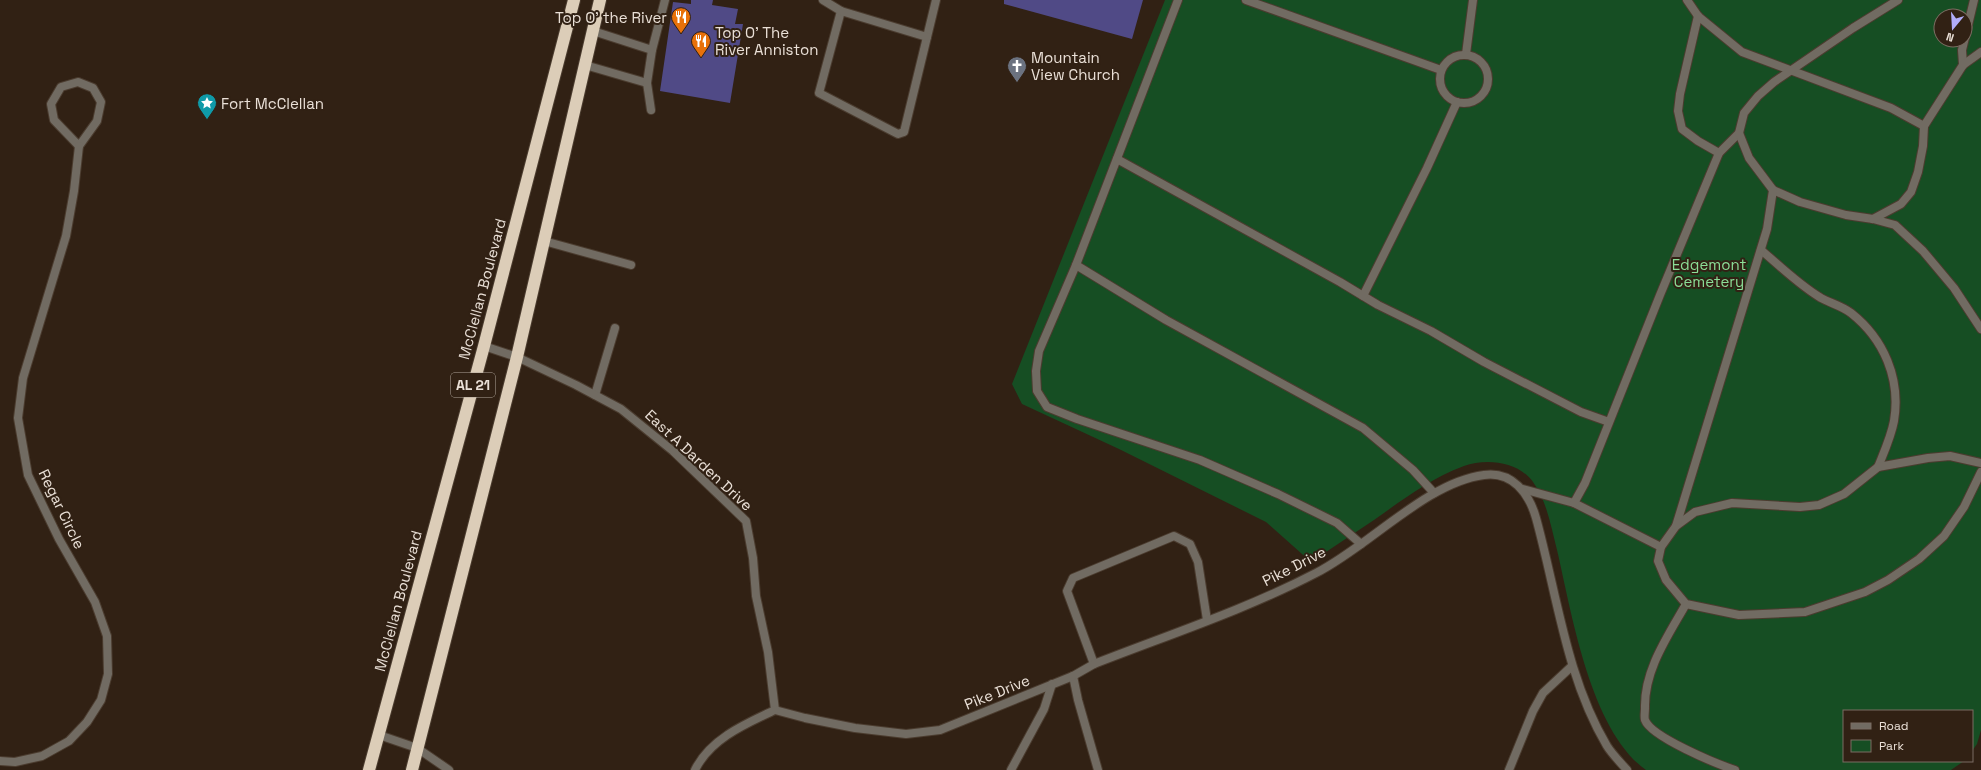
<svg xmlns="http://www.w3.org/2000/svg" width="1981" height="770" viewBox="0 0 1981 770" font-family="'Space Grotesk',sans-serif">
  <style>
    .green { fill: #164e23; fill-rule: evenodd }
    .building { fill: #504a86 }
    .lines { fill: none; stroke-linecap: round; stroke-linejoin: round }
    .lane-casing { stroke: #4b3c2f; stroke-width: 10 }
    .street-casing { stroke: #4b3c2f; stroke-width: 10 }
    .highway-casing { stroke: #4b3c2f; stroke-width: 14 }
    .lane { stroke: #716b62; stroke-width: 8 }
    .street { stroke: #716b62; stroke-width: 8 }
    .highway { stroke: #dccdb8; stroke-width: 12 }
    .labels { text-anchor: middle; dominant-baseline: central; stroke-width: 4; stroke-linejoin: round; paint-order: stroke }
    .shield { fill: #312114; stroke: #b2a79c; stroke-width: 1 }
    .shield-label { font-size: 14px; font-weight: bold; fill: #eae0d7 }
    .poi-label { font-size: 15px; fill: #eae0d7; stroke: #312114; text-anchor: start }
    .park-label { font-size: 15px; fill: #8bde97; stroke: #312114 }
    .street-label { font-size: 15px; fill: #eae0d7; stroke: #312114 }
  </style>
  <rect width="100%" height="100%" fill="#312114"/>
  <path class="green" d="M 1165,0 L 1981,0 L 1981,730 L 1977,744 L 1972,751 L 1972,711 L 1844,711 L 1844,761 L 1964,761 L 1951,770 L 1646,770 C 1590,730 1572,614 1557,550 C 1551,527 1547,501 1533,482 C 1518,461 1486,458 1464,466 C 1429,479 1404,499 1374,520 C 1353,534 1332,548 1311,562 L 1266,522 L 1119,449 L 1022,404 L 1012,384 ZM 1941,16 L 1965,16 L 1965,40 L 1941,40 Z"/>
  <g class="building">
    <polygon points="691,0 713,0 712,5 738,9 735,24 743,24 730,103 660,91 673,2 691,4"/>
    <polygon points="1004,0 1143,0 1132,39 1004,4"/>
  </g>
  <g class="lines">
    <defs>
      <g id="lane">
        <polyline points="823,0 841,11 819,93 898,134 904,132 936,0"/>
        <polyline points="1178,0 1076,265 1039,351 1036,371 1037,391 1047,407 1077,419 1200,460 1278,494 1337,523 1361,544"/>
        <polyline points="1246,0 1441,70"/>
        <polyline points="1687,0 1698,16 1742,52 1891,108 1924,126"/>
        <polyline points="841,11 927,37"/>
        <polyline points="1698,16 1680,94 1678,111 1682,129 1698,141 1719,153"/>
        <polyline points="593,31 652,50"/>
        <polyline points="1466,54 1473,0"/>
        <circle cx="1464" cy="79" r="24"/>
        <polyline points="585,65 647,83"/>
        <polyline points="1963,65 1962,50 1974,0"/>
        <polyline points="651,110 647,83 652,50 665,0"/>
        <polyline points="1117,159 1340,282 1378,305 1431,331 1484,362 1581,412 1609,422"/>
        <polyline points="1773,190 1800,202 1846,215 1873,219 1895,225 1923,251 1954,288 1981,329"/>
        <polyline points="1873,219 1901,204 1911,192 1918,172 1923,146 1924,126 1963,65 1981,52"/>
        <polyline points="544,241 631,265"/>
        <path d="M 1761,250 C 1780,266 1799,285 1821,298 C 1830,303 1842,306 1851,313 C 1884,339 1901,379 1894,421 C 1891,437 1884,452 1878,467"/>
        <polyline points="1076,265 1166,320 1363,428 1413,470 1434,493"/>
        <polyline points="1363,296 1427,168 1457,102"/>
        <polyline points="595,395 615,328"/>
        <polyline points="1981,463 1950,456 1928,458 1878,467 1844,494 1819,505 1800,507 1732,503 1695,512 1676,526 1661,547 1658,561 1666,580 1686,604 1739,615 1805,612 1865,592 1888,580 1919,559 1944,536 1964,507 1981,472"/>
        <polyline points="1523,489 1574,503 1661,547"/>
        <polyline points="1574,503 1585,483 1660,295 1719,153 1739,133"/>
        <polyline points="1676,526 1767,229 1773,190 1749,158 1739,133 1744,113 1758,96 1774,82 1853,28 1898,0"/>
        <path d="M 1686,604 C 1668,636 1644,670 1645,708 C 1645,712 1644,717 1645,720 C 1651,737 1717,764 1735,770"/>
      </g>
      <g id="street">
        <polygon points="78,82 93,88 101,102 97,121 79,146 54,120 51,104 61,87"/>
        <polyline points="484,346 517,357 576,385 621,409 673,451 746,521 753,558 756,596 768,652 775,710"/>
        <polyline points="1094,664 1067,591 1073,578 1174,536 1190,544 1198,562 1207,620"/>
        <polyline points="1073,676 1078,700 1098,770"/>
        <path d="M 775,710 L 805,718 L 855,728 L 906,734 L 940,730 L 1073,676 L 1094,664 C 1168,635 1245,610 1316,573 C 1368,547 1427,482 1484,475 C 1512,471 1529,493 1536,518 C 1557,594 1566,677 1607,746 C 1612,754 1620,762 1627,770"/>
        <polyline points="379,735 417,748 449,770"/>
        <polyline points="0,761 15,762 42,756 69,741 87,722 101,700 108,674 107,636 95,602 59,539 28,475 18,418 23,378 66,236 74,191 79,146"/>
        <path d="M 695,770 C 710,739 745,724 775,710"/>
        <polyline points="1011,770 1044,709 1052,684"/>
        <polyline points="1509,770 1533,711 1543,693 1572,666"/>
      </g>
      <g id="highway">
        <polyline points="369,770 484,346 574,0"/>
        <polyline points="412,770 517,357 600,0"/>
      </g>
    </defs>
    <use href="#lane" class="lane-casing"/>
    <use href="#street" class="street-casing"/>
    <use href="#highway" class="highway-casing"/>
    <use href="#lane" class="lane"/>
    <use href="#street" class="street"/>
    <use href="#highway" class="highway"/>
  </g>
  <defs>
    <symbol id="restaurant-pin" viewBox="-11 -11 22 30"><path d="M0 17L-7.5 6A9.5 9.5 0 1 1 7.5 6Z" fill="#e8710a" stroke="#312114"/><path d="M-5-6h1v4h1v-4h1v4h1v-4h1v5L-1.5 .5V6h-2V.5L-5-1ZM5-6V6H3V1.5H1.5Q1.5-4 5-6Z" fill="#fff"/></symbol>
    <symbol id="church-pin" viewBox="-11 -11 22 30"><path d="M0 17L-7.5 6A9.5 9.5 0 1 1 7.5 6Z" fill="#6b7280" stroke="#312114"/><path d="M-1.2-6h2.4v3.5h3.3v2.4h-3.3V6h-2.4V-.1h-3.3v-2.4h3.3Z" fill="#fff"/></symbol>
    <symbol id="sight-pin" viewBox="-11 -11 22 30"><path d="M0 17L-7.5 6A9.5 9.5 0 1 1 7.5 6Z" fill="#0f9aa8" stroke="#312114"/><path d="M0-6L1.8-2.2L6-1.7L2.9 1.2L3.7 5.4L0 3.3L-3.7 5.4L-2.9 1.2L-6-1.7L-1.8-2.2Z" fill="#fff"/></symbol>
  </defs>
  <g fill-rule="evenodd">
    <use href="#restaurant-pin" x="670" y="6" width="22" height="30"/>
    <use href="#restaurant-pin" x="690" y="30" width="22" height="30"/>
    <use href="#church-pin" x="1006" y="55" width="22" height="30"/>
    <use href="#sight-pin" x="196" y="92" width="22" height="30"/>
  </g>
  <g class="labels">
    <rect class="shield" x="451" y="373" width="44" height="24" rx="3"/>
    <g class="shield-label">
      <text x="473" y="385">AL 21</text>
    </g>
    <g class="poi-label">
      <text x="667" y="17" text-anchor="end">Top O' the River</text>
      <text x="715" y="32">Top O' The<tspan x="715" dy="17">River Anniston</tspan></text>
      <text x="1031" y="57">Mountain<tspan x="1031" dy="17">View Church</tspan></text>
      <text x="221" y="103">Fort McClellan</text>
    </g>
    <g class="park-label">
      <text x="1709" y="264">Edgemont<tspan x="1709" dy="17">Cemetery</tspan></text>
    </g>
    <g class="street-label">
      <text transform="translate(482 289) rotate(-75)">McClellan Boulevard</text>
      <text transform="translate(699 460) rotate(43)">East A Darden Drive</text>
      <text transform="translate(62 509) rotate(64)">Regar Circle</text>
      <text transform="translate(1294 566) rotate(-27)">Pike Drive</text>
      <text transform="translate(398 601) rotate(-75)">McClellan Boulevard</text>
      <text transform="translate(997 692) rotate(-22)">Pike Drive</text>
    </g>
  </g>
  <rect x="1843" y="710" width="130" height="52" fill="#312114" stroke="#7b6d62"/>
  <rect x="1851" y="723" width="20" height="6" fill="#716b62" stroke="#7b6d62"/>
  <text x="1879" y="730" font-size="12" fill="#eae0d7">Road</text>
  <rect x="1851" y="740" width="20" height="12" fill="#164e23" stroke="#7b6d62"/>
  <text x="1879" y="750" font-size="12" fill="#eae0d7">Park</text>
  <g transform="translate(1953 28) rotate(198)"><circle r="19" fill="#312114" stroke="#7b6d62"/>
  <path d="M0-3L7 15L0 10L-7 15Z" fill="#b1adfa"/>
  <text y="-6" font-size="11" font-weight="bold" text-anchor="middle" fill="#eae0d7">N</text>
  </g>
</svg>
